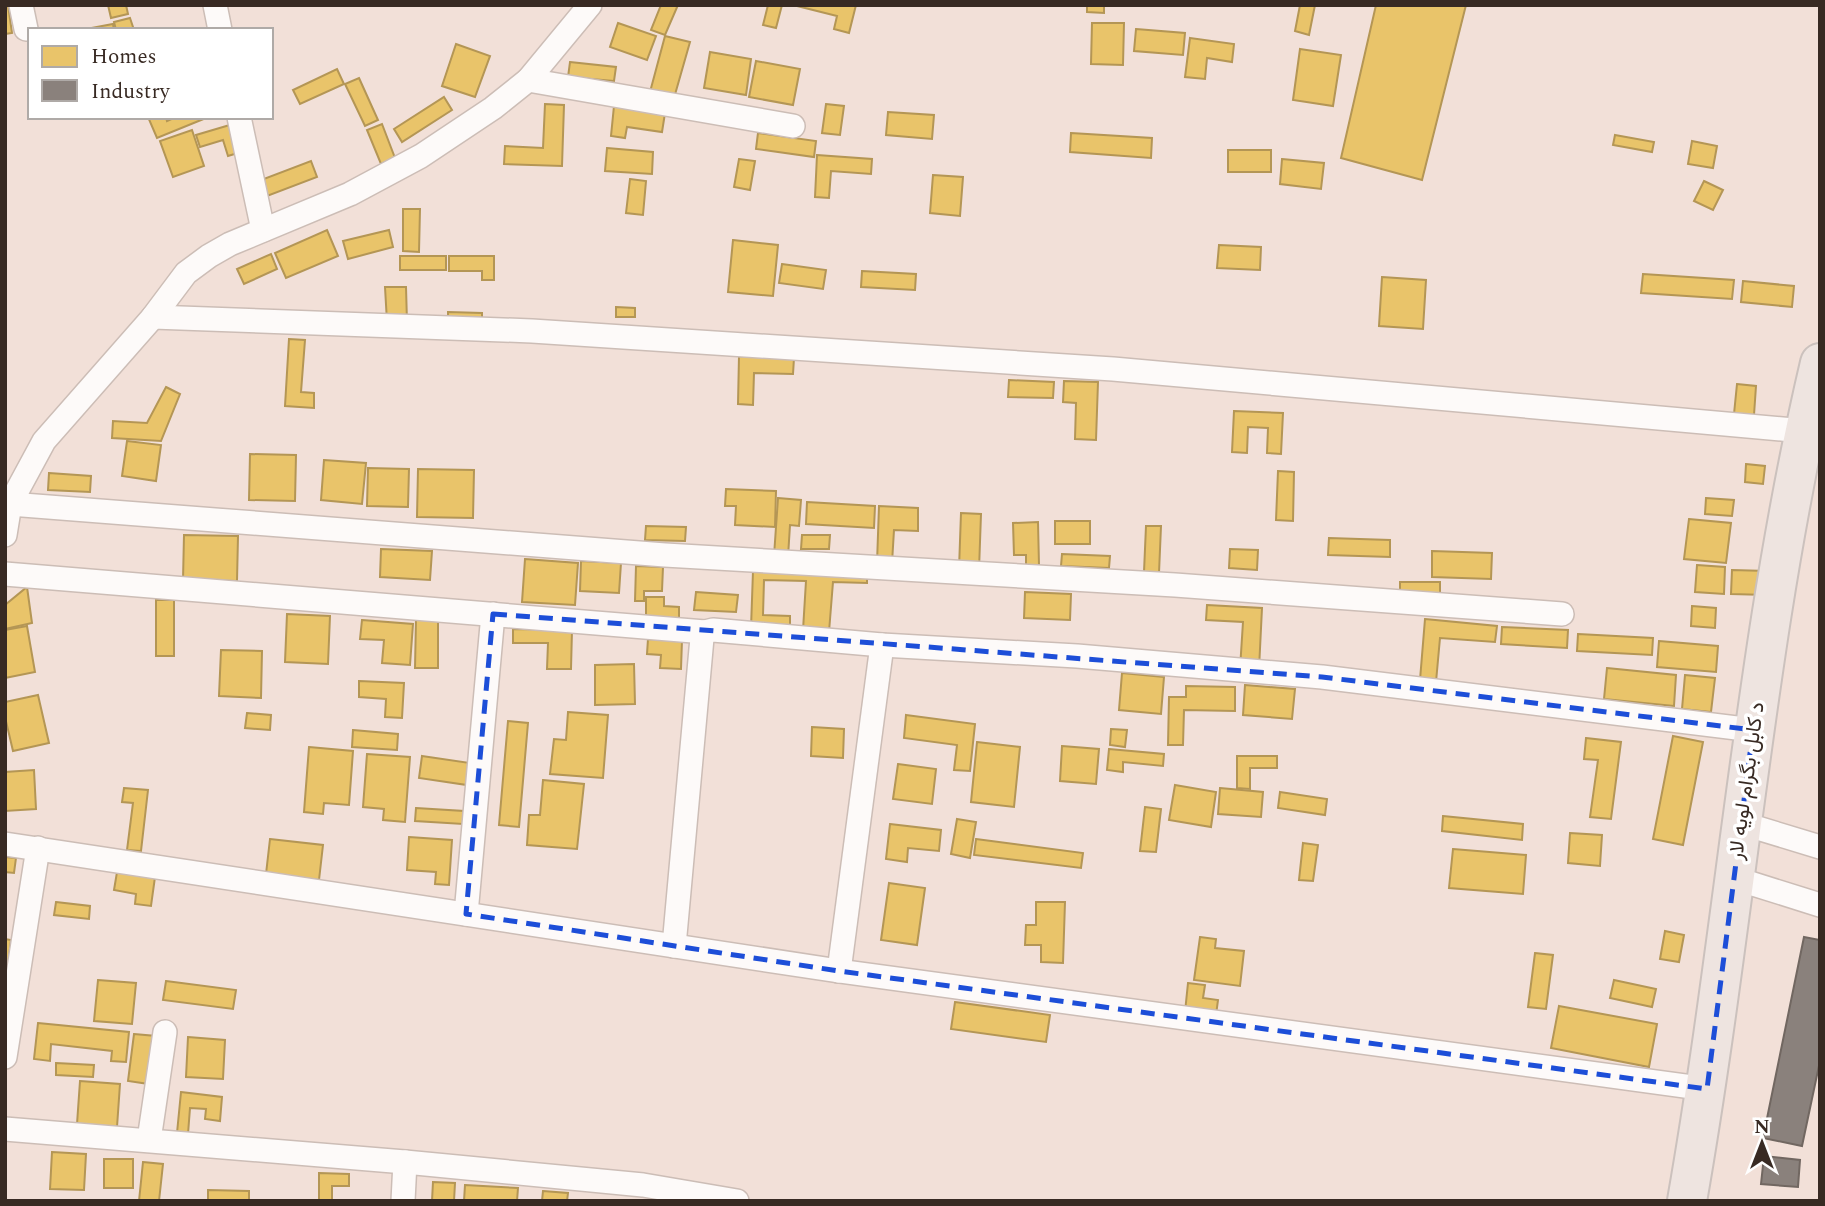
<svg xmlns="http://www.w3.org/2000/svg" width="1825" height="1206" viewBox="0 0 1825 1206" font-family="Spectral,Vazirmatn,serif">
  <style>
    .homes { fill: #e9c46a; stroke: #b49655; stroke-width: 2 }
    .industry { fill: #8a817c; stroke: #716761; stroke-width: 2 }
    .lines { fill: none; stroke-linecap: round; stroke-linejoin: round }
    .minor-casing { stroke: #ccbdb6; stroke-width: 26 }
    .trunk-casing { stroke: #cbc1bd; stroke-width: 42 }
    .minor { stroke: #fdfaf9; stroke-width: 23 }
    .trunk { stroke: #eee4e0; stroke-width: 38 }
    .marked { fill: none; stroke: #1d4ed8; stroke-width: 5; stroke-dasharray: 14 9; stroke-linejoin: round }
    .labels { text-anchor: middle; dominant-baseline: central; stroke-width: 7; stroke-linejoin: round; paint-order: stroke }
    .street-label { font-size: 21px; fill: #382a23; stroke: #fff }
  </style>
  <rect width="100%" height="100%" fill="#f2e0d8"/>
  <g class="homes">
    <polygon points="5,5 8,5 12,33 5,34"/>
    <polygon points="108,5 126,5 128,14 111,18"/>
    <polygon points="661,5 678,5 665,35 651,30"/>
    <polygon points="768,5 782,5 776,28 763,25"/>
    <polygon points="793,5 856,5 849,33 834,29 837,16"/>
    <polygon points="1087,5 1104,5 1104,13 1087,12"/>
    <polygon points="1300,5 1315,5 1309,35 1295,31"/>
    <polygon points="1376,5 1466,5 1422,180 1341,158"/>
    <polygon points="130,18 134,30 116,30 114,22"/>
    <polygon points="618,23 656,36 647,60 610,47"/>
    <polygon points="1092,23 1124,23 1123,65 1091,64"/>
    <polygon points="113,24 114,30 91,30 91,28"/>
    <polygon points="1136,29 1185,33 1183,55 1134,51"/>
    <polygon points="665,36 690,42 674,98 650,92"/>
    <polygon points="1190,38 1234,44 1232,62 1207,58 1205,79 1185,77"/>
    <polygon points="456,44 490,56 475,97 442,86"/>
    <polygon points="1300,49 1341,55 1333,106 1293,100"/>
    <polygon points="710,52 751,59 746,95 704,88"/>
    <polygon points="756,61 800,69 793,105 749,97"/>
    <polygon points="570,62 616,67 614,81 568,77"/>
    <polygon points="337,69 344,84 300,104 293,90"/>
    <polygon points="359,78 378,120 365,126 345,84"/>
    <polygon points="444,97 452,110 402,142 394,129"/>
    <polygon points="545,104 564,105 562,166 504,164 505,146 543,148"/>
    <polygon points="826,104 844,106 840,135 822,133"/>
    <polygon points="614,106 665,113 662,132 627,127 625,138 611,136"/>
    <polygon points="888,112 934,115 932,139 886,135"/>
    <polygon points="148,117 166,117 167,121 176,117 206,118 157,138"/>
    <polygon points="233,124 241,152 228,156 223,140 200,147 196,135"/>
    <polygon points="382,124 395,158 381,164 367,130"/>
    <polygon points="192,130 204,166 173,177 160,141"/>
    <polygon points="758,133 816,141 814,157 756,149"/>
    <polygon points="1071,133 1152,138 1151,158 1070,152"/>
    <polygon points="1615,135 1654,142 1652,152 1613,145"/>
    <polygon points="1692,141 1717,146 1713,168 1688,164"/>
    <polygon points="607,148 653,152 652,174 605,171"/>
    <rect x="1228" y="150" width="43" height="22"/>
    <polygon points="817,155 872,159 871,174 831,171 829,198 815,197"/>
    <polygon points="739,159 755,161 750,190 734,187"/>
    <polygon points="1282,159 1324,163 1321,189 1280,184"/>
    <polygon points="311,161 317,177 267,196 261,180"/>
    <polygon points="933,175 963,177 960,216 930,213"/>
    <polygon points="630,179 646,181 643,215 626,213"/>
    <polygon points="1704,181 1723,190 1713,210 1694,201"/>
    <polygon points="403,209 420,209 419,252 403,251"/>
    <polygon points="327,230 338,256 286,278 275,253"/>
    <polygon points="389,230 393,247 348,259 343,241"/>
    <polygon points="733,240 778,245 773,296 728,292"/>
    <polygon points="1219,245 1261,247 1260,270 1217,268"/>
    <polygon points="271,254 277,269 244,284 237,269"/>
    <rect x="400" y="256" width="46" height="14"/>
    <polygon points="449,256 494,256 494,280 482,280 482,271 449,271"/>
    <polygon points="782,264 826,270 823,289 779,283"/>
    <polygon points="862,271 916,274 915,290 861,287"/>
    <polygon points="1643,274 1734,280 1732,299 1641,293"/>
    <polygon points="1382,277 1426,280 1423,329 1379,326"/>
    <polygon points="1743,281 1794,286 1792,307 1741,302"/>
    <polygon points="385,287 406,287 407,322 387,322"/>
    <polygon points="616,307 635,308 635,317 616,317"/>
    <polygon points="448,312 482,313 482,326 448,325"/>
    <polygon points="289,339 305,340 301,392 314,393 314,408 285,406"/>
    <polygon points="739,356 794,358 793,374 754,373 753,405 738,404"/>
    <polygon points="1009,380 1054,382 1053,398 1008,397"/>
    <polygon points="1064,381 1098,382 1096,440 1075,439 1076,403 1063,402"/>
    <polygon points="1737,384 1756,386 1754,415 1734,414"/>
    <polygon points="166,387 180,394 161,441 112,438 113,421 147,423"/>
    <polygon points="1234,411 1283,413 1281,454 1267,453 1268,428 1248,427 1247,453 1232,452"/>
    <polygon points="127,441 161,445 156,481 122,476"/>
    <polygon points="250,454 296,455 295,501 249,500"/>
    <polygon points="324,460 366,463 362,504 321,500"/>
    <polygon points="1746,464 1765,466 1763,484 1745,482"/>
    <polygon points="368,468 409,469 408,507 367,506"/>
    <polygon points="418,469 474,470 473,518 417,517"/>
    <polygon points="1278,471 1294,472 1293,521 1276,520"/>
    <polygon points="49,473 91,476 90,492 48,490"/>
    <polygon points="726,489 776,491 775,527 735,525 736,506 725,506"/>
    <polygon points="778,498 801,500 799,526 790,525 788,557 774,556"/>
    <polygon points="1706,498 1734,500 1732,516 1705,514"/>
    <polygon points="807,502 875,506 874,528 806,524"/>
    <polygon points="879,506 918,508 918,531 894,530 892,563 877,563"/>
    <polygon points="961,513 981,514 979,570 959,569"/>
    <polygon points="1689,519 1731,523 1726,563 1684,559"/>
    <rect x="1055" y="521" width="35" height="23"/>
    <polygon points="1038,522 1039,565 1026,565 1026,555 1014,555 1013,523"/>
    <polygon points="646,526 686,527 685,541 645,540"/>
    <polygon points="1146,526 1161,526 1159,573 1144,572"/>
    <polygon points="184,535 238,536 237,581 183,580"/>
    <polygon points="802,535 830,535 829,549 801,549"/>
    <polygon points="1329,538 1390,540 1390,557 1328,555"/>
    <polygon points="381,549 432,551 430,580 380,577"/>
    <polygon points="1230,549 1258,550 1257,570 1229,568"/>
    <polygon points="1432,551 1492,553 1491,579 1432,577"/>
    <polygon points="1062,554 1110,556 1109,568 1061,566"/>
    <polygon points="525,559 578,563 575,605 522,602"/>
    <polygon points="581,561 621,563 619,593 580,591"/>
    <polygon points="1697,565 1725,567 1724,594 1695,592"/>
    <polygon points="636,566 663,567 662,591 644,591 644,601 635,601"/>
    <polygon points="1732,570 1767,571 1767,595 1731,594"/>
    <polygon points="753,571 867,574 867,583 833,582 829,632 803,630 806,581 764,580 763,615 790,616 790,629 751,628"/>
    <rect x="1400" y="582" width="40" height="14"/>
    <polygon points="27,587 32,623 5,629 5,605"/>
    <polygon points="696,592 738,595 736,612 694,610"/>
    <polygon points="1025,592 1071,594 1070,620 1024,618"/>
    <polygon points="646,597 664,597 664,606 679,607 679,625 646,625"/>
    <rect x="156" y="600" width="18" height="56"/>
    <polygon points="1207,605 1262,608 1259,669 1240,669 1243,622 1206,620"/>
    <polygon points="1692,606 1716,608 1715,628 1691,626"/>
    <polygon points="287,614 330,616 328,664 285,662"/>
    <polygon points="416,619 438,619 438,668 415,668"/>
    <polygon points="1425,619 1497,626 1495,642 1440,638 1436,682 1420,680"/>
    <polygon points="362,620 413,624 410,665 382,663 384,640 360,639"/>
    <polygon points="27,626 35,672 5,678 5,630"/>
    <polygon points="1502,627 1568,630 1567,648 1501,644"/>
    <polygon points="513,629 572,630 571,669 547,669 548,643 513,643"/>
    <polygon points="1578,634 1653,638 1652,655 1577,651"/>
    <polygon points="648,639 682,640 681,669 660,668 661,655 647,654"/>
    <polygon points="1659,641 1718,646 1716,672 1657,667"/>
    <polygon points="221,650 262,651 261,698 219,696"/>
    <polygon points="634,664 635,704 595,705 595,665"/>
    <polygon points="1607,668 1676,675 1674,706 1604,699"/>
    <polygon points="1122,673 1164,677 1161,714 1119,710"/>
    <polygon points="1685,675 1715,678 1711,712 1682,709"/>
    <polygon points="359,681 404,683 402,718 385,717 386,699 359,697"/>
    <polygon points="1245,685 1295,689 1292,719 1243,715"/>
    <polygon points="1186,686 1235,687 1235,711 1184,710 1183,745 1168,745 1169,697 1186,697"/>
    <polygon points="38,695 49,743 13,751 5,717 5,702"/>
    <polygon points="568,712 608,715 603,778 550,774 554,739 566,740"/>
    <polygon points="247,713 271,715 270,730 245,728"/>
    <polygon points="906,715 975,724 970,771 954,770 957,745 904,738"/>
    <polygon points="508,721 528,723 519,827 499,825"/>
    <polygon points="812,727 844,729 843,758 811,756"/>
    <polygon points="1111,729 1127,730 1125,747 1110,745"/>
    <polygon points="353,730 398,734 397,750 352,747"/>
    <polygon points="1673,736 1703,742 1683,845 1653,839"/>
    <polygon points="1586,738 1621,742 1611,819 1590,817 1598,760 1584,759"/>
    <polygon points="977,742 1020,747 1014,807 971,802"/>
    <polygon points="1062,746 1099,749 1096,784 1060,781"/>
    <polygon points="309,747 353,751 349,805 324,803 323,814 304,812"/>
    <polygon points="1109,749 1164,754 1163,766 1123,762 1123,772 1107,770"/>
    <polygon points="367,754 410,757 405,822 383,820 384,809 363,807"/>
    <polygon points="422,756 470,763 467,785 419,778"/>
    <polygon points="1237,756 1277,756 1277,768 1250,768 1250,789 1237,788"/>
    <polygon points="898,764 936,769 932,804 893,799"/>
    <polygon points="34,770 36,809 5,811 5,772"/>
    <polygon points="543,780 584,784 577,849 527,845 529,815 540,815"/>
    <polygon points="1175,785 1216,792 1211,827 1169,820"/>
    <polygon points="124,788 148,790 141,851 127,850 133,803 122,802"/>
    <polygon points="1220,788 1263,792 1261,817 1218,814"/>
    <polygon points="1280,792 1327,799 1325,815 1278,808"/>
    <polygon points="1145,807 1161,809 1156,852 1140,851"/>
    <polygon points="416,808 464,811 463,824 415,821"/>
    <polygon points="1443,816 1523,824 1522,840 1442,831"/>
    <polygon points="957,819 976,822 970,858 951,854"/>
    <polygon points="890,824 941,830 939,851 908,848 907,862 886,859"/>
    <polygon points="1570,833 1602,835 1600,866 1568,863"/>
    <polygon points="409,837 452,840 449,885 435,884 436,872 407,870"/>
    <polygon points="270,839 323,845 319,880 266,874"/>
    <polygon points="976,839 1083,853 1081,868 974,855"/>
    <polygon points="1303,843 1318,845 1313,881 1299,880"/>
    <polygon points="1453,849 1526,855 1523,894 1449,888"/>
    <polygon points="5,857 16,858 14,873 5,872"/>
    <polygon points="117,872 155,877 151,906 135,904 136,894 114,890"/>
    <polygon points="889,883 925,888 917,945 881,940"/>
    <polygon points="56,902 90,906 89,919 54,915"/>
    <polygon points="1036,902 1065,902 1063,963 1041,962 1041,945 1025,945 1026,925 1036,925"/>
    <polygon points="1665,931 1684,935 1679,962 1660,959"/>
    <polygon points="1200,937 1216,939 1215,948 1244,951 1240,986 1194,980"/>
    <polygon points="5,939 11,940 7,974 5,974"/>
    <polygon points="1535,953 1553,955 1546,1009 1528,1007"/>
    <polygon points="98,980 136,983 132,1024 94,1021"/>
    <polygon points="1614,980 1656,989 1652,1007 1610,998"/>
    <polygon points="166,981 236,990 233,1009 163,1000"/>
    <polygon points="1188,983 1205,985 1203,998 1218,1000 1216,1015 1185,1012"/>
    <polygon points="955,1002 1050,1015 1046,1042 951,1029"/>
    <polygon points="1559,1006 1657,1024 1649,1067 1551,1048"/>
    <polygon points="38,1023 129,1032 126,1062 111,1061 112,1051 51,1044 50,1061 34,1059"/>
    <polygon points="134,1034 156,1036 149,1084 128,1081"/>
    <polygon points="188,1037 225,1040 223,1079 186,1077"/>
    <polygon points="56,1063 94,1065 93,1077 56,1075"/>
    <polygon points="80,1081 120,1084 117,1127 77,1124"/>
    <polygon points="181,1092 222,1097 220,1121 205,1119 206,1109 190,1108 188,1134 177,1133"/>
    <polygon points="52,1152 86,1154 84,1190 50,1189"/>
    <rect x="104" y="1159" width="29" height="29"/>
    <polygon points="143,1162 163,1164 159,1201 139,1201"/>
    <polygon points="319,1173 349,1174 349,1186 332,1186 332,1201 319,1201"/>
    <polygon points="433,1182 455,1183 454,1201 432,1201"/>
    <polygon points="465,1185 518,1188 517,1201 464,1201"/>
    <polygon points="208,1190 249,1191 249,1201 208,1201"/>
    <polygon points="543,1191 568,1193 567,1201 542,1201"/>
  </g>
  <g class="industry">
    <polygon points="1804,937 1820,940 1820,1061 1802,1146 1763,1138"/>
    <polygon points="1764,1156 1800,1160 1798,1187 1761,1184"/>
  </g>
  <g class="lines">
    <defs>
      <g id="minor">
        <polyline points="21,5 26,29"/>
        <polyline points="215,5 220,30"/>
        <polyline points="528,80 793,126"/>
        <polyline points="239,117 263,230"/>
        <polyline points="153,317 532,331 1113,369 1804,431"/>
        <polyline points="10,504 665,555 1175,585 1562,614"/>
        <polyline points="5,535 10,504 44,441 153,317 186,273 209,256 230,244 350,194 421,156 493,108 528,80 590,5"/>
        <polyline points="5,574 705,632"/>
        <polyline points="1741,823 1820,847"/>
        <polyline points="5,844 839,971 1707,1089"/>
        <polyline points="1734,878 1820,905"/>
        <polyline points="466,914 493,614"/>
        <polyline points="674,946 702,638 705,632 713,630 882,645 1077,656 1322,677 1753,730"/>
        <polyline points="839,971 882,645"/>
        <polyline points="5,1057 38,848"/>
        <polyline points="5,1129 405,1162 643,1185 737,1201"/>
        <polyline points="149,1140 165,1032"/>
        <polyline points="403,1201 405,1162"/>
      </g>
      <path id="trunk" d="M 1687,1201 C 1736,922 1755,639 1820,363"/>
    </defs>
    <use href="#minor" class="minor-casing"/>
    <use href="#trunk" class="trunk-casing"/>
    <use href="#minor" class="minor"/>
    <use href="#trunk" class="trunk"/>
  </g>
  <path class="marked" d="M 493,614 L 1322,677 L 1753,730 L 1707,1089 L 839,971 L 466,914 Z"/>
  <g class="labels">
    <g class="street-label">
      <text transform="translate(1747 781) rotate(-82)">د کابل بگرام لویه لار</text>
    </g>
  </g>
  <rect width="1825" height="1206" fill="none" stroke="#382a23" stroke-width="14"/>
  <rect x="28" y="28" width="245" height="91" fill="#ffffff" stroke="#afaaa7" stroke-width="2"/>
  <rect x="42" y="46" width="35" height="21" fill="#e9c46a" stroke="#afaaa7" stroke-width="2"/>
  <text x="91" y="63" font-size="21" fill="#382a23">Homes</text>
  <rect x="42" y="80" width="35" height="21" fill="#8a817c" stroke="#afaaa7" stroke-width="2"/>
  <text x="91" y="98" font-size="21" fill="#382a23">Industry</text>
  <g transform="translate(1762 1143)" stroke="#ffffff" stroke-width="5" paint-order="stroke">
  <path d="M0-5L12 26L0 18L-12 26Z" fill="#382a23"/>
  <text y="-10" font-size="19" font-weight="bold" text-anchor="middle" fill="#382a23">N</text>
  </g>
</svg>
